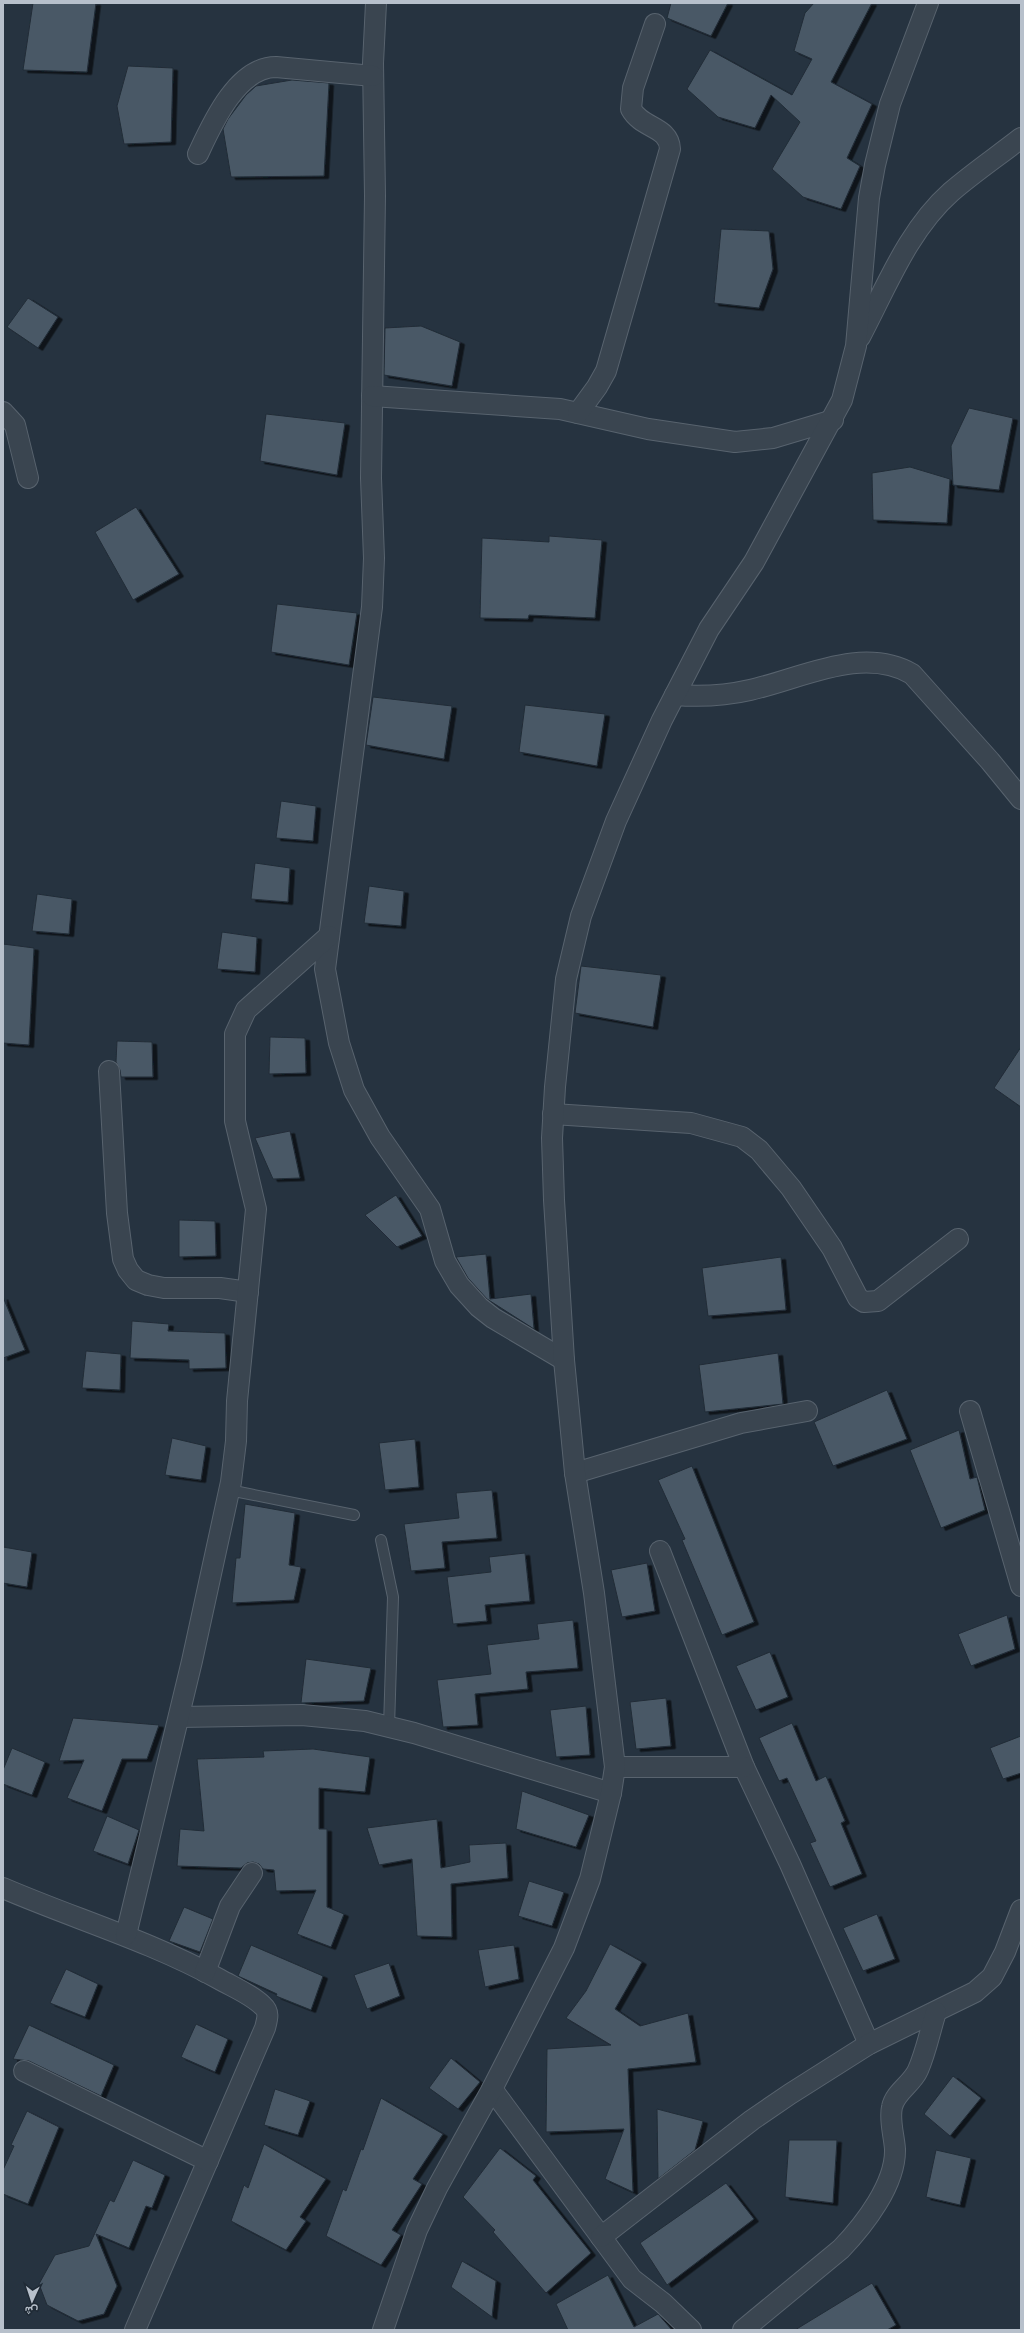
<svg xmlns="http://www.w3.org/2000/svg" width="1024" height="2333" viewBox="0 0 1024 2333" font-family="Helvetica,Vazirmatn,sans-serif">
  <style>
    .building { fill: #4a5966; stroke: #212c37; filter: url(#shadow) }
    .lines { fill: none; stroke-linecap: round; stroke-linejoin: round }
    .service-casing { stroke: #58636e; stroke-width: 12 }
    .minor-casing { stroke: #58636e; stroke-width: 22 }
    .service { stroke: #3a4550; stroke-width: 10 }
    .minor { stroke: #3a4550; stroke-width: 20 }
  </style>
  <defs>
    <filter id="shadow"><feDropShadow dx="4.5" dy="2.5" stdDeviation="0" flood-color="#0009"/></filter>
  </defs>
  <rect width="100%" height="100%" fill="#263340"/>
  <g class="building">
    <polygon points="33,3 96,3 87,72 23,70"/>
    <polygon points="671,3 728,3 711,36 667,18"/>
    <polygon points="814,3 872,3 831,82 872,104 847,158 860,166 841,209 803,197 772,169 800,122 771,95 755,128 718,117 687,89 710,50 792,95 812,59 794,51 805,13"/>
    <polygon points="128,66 173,68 171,142 124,144 117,106"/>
    <polygon points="292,80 329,83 324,176 231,177 223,129 228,119 246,95 256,86"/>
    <polygon points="721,229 769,231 773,269 759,308 714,303"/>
    <polygon points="28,298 58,317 38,348 7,327"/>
    <polygon points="421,326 460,342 452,386 384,375 385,328"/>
    <polygon points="969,408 1013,418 999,490 953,485 951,446"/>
    <polygon points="266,414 345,423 337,475 260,461"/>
    <polygon points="910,467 950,479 947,523 873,520 872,473"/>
    <polygon points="136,507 179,574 133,600 95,532"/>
    <polygon points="549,536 602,540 595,618 529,615 528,619 480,618 482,538 549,542"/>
    <polygon points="277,604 357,613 349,665 271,652"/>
    <polygon points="373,697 452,706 444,759 366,745"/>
    <polygon points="525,705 605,714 597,766 519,752"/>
    <polygon points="281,801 316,806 313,841 276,838"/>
    <polygon points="255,863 290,868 288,902 251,899"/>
    <polygon points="369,886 404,891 401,926 364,923"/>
    <polygon points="37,894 72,899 69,934 32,931"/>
    <polygon points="222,932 257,937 255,972 217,969"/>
    <polygon points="3,944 34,948 29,1045 3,1043"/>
    <polygon points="581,966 661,975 653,1027 575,1013"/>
    <polygon points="270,1037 305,1038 306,1073 269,1074"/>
    <polygon points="117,1041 152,1042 153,1077 121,1077 120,1070 116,1062"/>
    <polygon points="1021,1047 1021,1107 994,1088"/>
    <polygon points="290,1131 300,1178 273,1179 255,1138"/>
    <polygon points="396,1195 422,1236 397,1247 365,1215"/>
    <polygon points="179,1220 215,1221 216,1256 179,1257"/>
    <polygon points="486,1254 490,1299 531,1294 534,1329 487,1299 468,1278 456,1257"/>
    <polygon points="781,1257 786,1310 708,1316 702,1268"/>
    <polygon points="3,1297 25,1350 3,1358"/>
    <polygon points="132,1321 169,1324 168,1331 225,1333 226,1368 189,1369 189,1360 130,1358"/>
    <polygon points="86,1351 121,1354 120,1390 82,1388"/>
    <polygon points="778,1353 783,1404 705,1412 699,1365"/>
    <polygon points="887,1390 907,1439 833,1466 814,1422"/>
    <polygon points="959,1430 970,1479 977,1477 985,1510 941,1528 910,1450"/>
    <polygon points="172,1438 206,1446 201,1480 165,1475"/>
    <polygon points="415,1439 419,1487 385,1490 379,1443"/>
    <polygon points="692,1466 754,1622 722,1635 682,1540 685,1539 658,1480"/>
    <polygon points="492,1490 497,1538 442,1542 445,1568 411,1571 404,1524 459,1518 456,1493"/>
    <polygon points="245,1504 295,1513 289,1565 301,1567 294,1600 232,1603 236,1558 240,1558"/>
    <polygon points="3,1547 32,1552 27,1587 3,1583"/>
    <polygon points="525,1553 530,1601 485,1605 487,1621 453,1624 447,1577 491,1572 489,1557"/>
    <polygon points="647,1563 655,1611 622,1617 611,1570"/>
    <polygon points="1007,1615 1015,1649 971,1666 958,1634"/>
    <polygon points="573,1620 578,1668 526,1672 528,1689 475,1694 478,1725 443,1727 437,1680 491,1674 487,1645 539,1639 537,1624"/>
    <polygon points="770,1652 788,1697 756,1710 736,1666"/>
    <polygon points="306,1659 371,1668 364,1701 301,1703"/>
    <polygon points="666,1698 671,1746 636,1749 630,1702"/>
    <polygon points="586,1706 590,1755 556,1757 550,1710"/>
    <polygon points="73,1718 159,1725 147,1759 122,1759 102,1811 67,1798 84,1760 59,1761"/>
    <polygon points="792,1723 816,1781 826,1776 845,1821 841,1823 862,1874 830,1887 810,1843 816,1841 787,1778 779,1781 759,1738"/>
    <polygon points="1021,1736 1021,1773 1003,1779 990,1748"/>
    <polygon points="12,1748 45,1762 32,1795 3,1784 3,1770"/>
    <polygon points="313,1749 370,1757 365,1792 319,1788 319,1829 327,1829 327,1907 344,1914 331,1947 297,1934 316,1890 276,1891 274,1870 263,1869 259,1864 253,1862 247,1863 241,1868 177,1866 180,1829 204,1831 197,1759 264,1757 263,1751"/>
    <polygon points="522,1791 589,1815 576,1847 516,1829"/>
    <polygon points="107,1816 139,1830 128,1864 93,1851"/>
    <polygon points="437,1819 441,1868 470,1862 469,1845 506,1843 508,1878 451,1884 452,1937 417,1936 412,1859 379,1865 367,1828"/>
    <polygon points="529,1881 564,1892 552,1926 518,1916"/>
    <polygon points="184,1907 213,1919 200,1952 169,1941"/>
    <polygon points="877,1914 895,1959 863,1971 843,1928"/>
    <polygon points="610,1944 642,1962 615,2009 640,2026 688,2013 696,2062 628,2069 633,2192 605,2179 624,2129 546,2132 547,2049 611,2045 566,2018 586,1991"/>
    <polygon points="251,1945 323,1976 311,2010 276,1996 277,1994 238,1976"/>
    <polygon points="514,1945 519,1979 485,1987 478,1950"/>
    <polygon points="389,1963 400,1996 367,2009 354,1975"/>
    <polygon points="66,1969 98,1984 85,2017 50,2003"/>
    <polygon points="196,2024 228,2039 215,2072 181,2057"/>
    <polygon points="29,2025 114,2065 101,2096 29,2061 13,2059"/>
    <polygon points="451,2058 480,2082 458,2109 429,2088"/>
    <polygon points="953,2076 981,2098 950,2136 924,2114"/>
    <polygon points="275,2089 310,2101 298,2135 264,2125"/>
    <polygon points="381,2098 443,2134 413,2179 422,2184 392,2230 401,2235 381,2265 326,2236 343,2189 346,2191 361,2149 363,2150"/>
    <polygon points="657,2109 703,2121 695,2150 658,2179"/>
    <polygon points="27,2111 59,2127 28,2204 3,2194 3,2170 14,2146 11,2145"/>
    <polygon points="789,2140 837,2140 833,2203 785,2197"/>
    <polygon points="264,2144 326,2179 300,2217 306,2221 286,2250 231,2221 244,2185 248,2188"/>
    <polygon points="500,2148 536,2176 533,2180 591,2253 546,2293 493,2232 495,2230 463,2197"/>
    <polygon points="936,2150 971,2158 960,2205 926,2197"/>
    <polygon points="133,2160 165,2175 152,2208 146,2206 129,2248 96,2234 117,2286 104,2314 78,2321 47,2305 39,2284 55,2255 89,2246 110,2200 114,2202"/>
    <polygon points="726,2183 754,2219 667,2285 640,2243"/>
    <polygon points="462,2261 496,2281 492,2317 451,2287"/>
    <polygon points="608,2275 634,2327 658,2314 672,2330 568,2330 556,2304"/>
    <polygon points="872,2283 896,2325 887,2330 795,2330"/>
  </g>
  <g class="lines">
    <defs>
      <g id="service">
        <polyline points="229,1490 354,1515"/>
        <polyline points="381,1540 393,1597 389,1727"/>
      </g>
      <g id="minor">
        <polyline points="376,3 373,63 375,196 371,478 374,558 372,607 325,969 339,1043 354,1090 380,1137 430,1209 445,1261 459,1285 479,1307 493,1318 564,1360"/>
        <path d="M 198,154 C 212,124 237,67 276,67 L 373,76"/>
        <path d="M 860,337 C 886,288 908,230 951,192 C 973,173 998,156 1021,138"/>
        <polyline points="372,396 560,409 648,429 735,442 773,438 833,420"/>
        <polyline points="3,412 15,425 28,478"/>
        <path d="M 578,413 L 597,387 L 606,371 L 670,149 C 669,126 642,129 631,109 L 633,88 L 655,24"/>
        <path d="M 675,695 C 701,697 724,696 750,690 C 801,679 862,645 912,674 L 990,761 L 1021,799"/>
        <polyline points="109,1071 117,1213 123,1259 128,1270 136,1280 148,1285 164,1288 220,1288 248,1292"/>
        <polyline points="553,1114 691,1123 742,1137 759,1150 791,1188 832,1248 858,1298 864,1302 878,1301 958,1239"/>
        <polyline points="970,1411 1021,1586"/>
        <polyline points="575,1473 741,1423 807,1411"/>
        <polyline points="660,1551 744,1767 790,1864 869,2044"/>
        <polyline points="179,1717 302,1715 365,1721 414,1733 611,1793"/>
        <polyline points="615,1767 744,1767"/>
        <path d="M 3,1888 C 75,1919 150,1941 219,1979 C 233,1987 251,1994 263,2006 C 270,2012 267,2020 265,2028 L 135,2330"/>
        <polyline points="126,1935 192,1661 231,1482 236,1441 237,1401 256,1209 235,1121 235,1034 246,1010 329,936"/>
        <polyline points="205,1972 230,1906 252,1873"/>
        <polyline points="24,2071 208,2161"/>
        <polyline points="492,2089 632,2279 663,2303 691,2330"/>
        <polyline points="601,2237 752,2120 790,2094 869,2044 975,1992 992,1977 1005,1952 1021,1910"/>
        <polyline points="383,2330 417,2230 437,2188 492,2089 564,1948 590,1879 611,1793 615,1767 594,1593 575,1473 564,1360 554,1200 552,1138 555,1087 566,979 581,916 616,821 662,720 709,629 754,562 842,400 856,346 869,198 875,165 890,104 928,3"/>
        <path d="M 743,2330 L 841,2249 C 864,2225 896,2184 895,2149 C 894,2135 889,2120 892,2107 C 895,2092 912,2084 918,2070 C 926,2052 930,2031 936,2012"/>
      </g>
    </defs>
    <use href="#service" class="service-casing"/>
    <use href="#minor" class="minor-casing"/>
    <use href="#service" class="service"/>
    <use href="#minor" class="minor"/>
  </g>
  <rect width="1024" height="2333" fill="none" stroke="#b7c0cb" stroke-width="8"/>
  <g transform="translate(32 2301) rotate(183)" stroke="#1f2a35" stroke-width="3" paint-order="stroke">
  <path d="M0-3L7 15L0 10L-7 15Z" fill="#b7c0cb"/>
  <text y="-6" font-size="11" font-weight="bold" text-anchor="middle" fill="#b7c0cb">ش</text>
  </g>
</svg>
